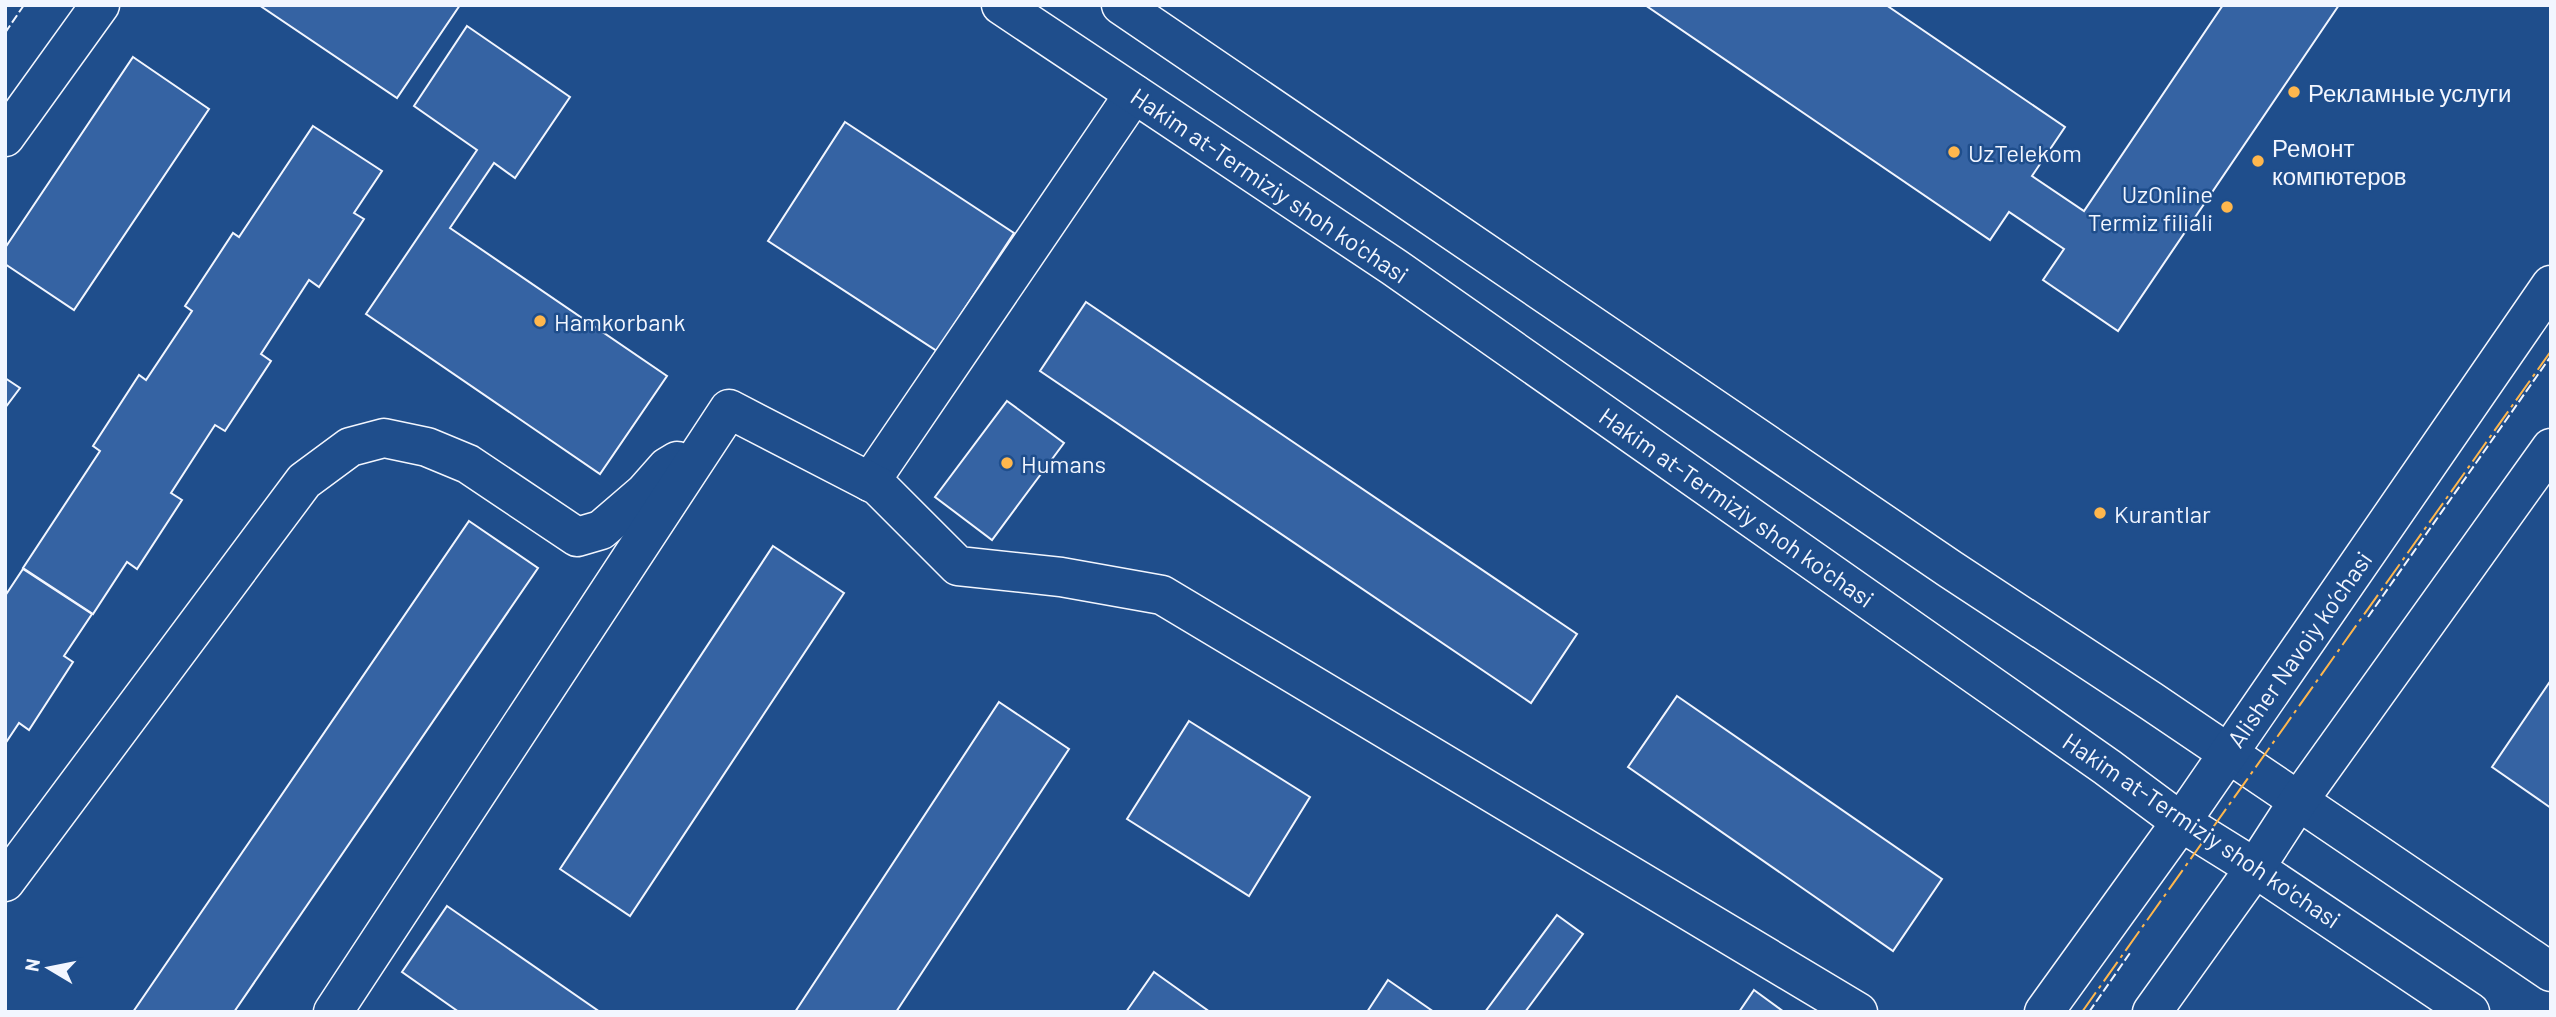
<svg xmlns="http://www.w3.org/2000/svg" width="2556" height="1017" viewBox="0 0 2556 1017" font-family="Barlow,sans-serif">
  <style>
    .building { fill: #3563a3; stroke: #f2f6ff; stroke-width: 2 }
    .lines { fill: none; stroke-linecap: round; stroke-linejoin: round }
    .minor-casing { stroke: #f2f6ff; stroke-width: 41 }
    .major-casing { stroke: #f2f6ff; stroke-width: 41 }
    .minor { stroke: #1f4e8c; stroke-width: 38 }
    .major { stroke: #1f4e8c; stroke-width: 38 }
    .fence { stroke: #f2f6ff; stroke-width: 2; stroke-dasharray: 9 3.5; stroke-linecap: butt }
    .power { stroke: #ffb74d; stroke-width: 2; stroke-dasharray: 24 5 3.5 5; stroke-linecap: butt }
    .poi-dot { fill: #ffb74d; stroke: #1f4e8c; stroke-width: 2.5 }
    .labels { text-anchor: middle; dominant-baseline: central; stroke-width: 5; stroke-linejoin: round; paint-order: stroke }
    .poi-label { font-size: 24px; fill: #f2f6ff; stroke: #1f4e8c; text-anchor: start }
    .street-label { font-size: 24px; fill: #f2f6ff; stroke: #1f4e8c }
  </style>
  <rect width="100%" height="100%" fill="#1f4e8c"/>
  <g class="building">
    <polygon points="259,5 460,5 397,98"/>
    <polygon points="1645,5 1886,5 2065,127 2032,176 2084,211 2223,5 2339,5 2118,331 2043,280 2064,249 2009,212 1990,240"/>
    <polygon points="467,26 570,97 515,178 494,163 450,228 667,376 600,474 366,314 477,150 414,106"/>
    <polygon points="133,57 209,109 74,310 5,264 5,248"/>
    <polygon points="845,122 1014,233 937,351 768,241"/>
    <polygon points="313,126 382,171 354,213 364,219 319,287 309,280 261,354 271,361 225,431 215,425 171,493 182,500 137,569 127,562 93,614 23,568 100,451 93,446 139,375 146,380 192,311 185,306 233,233 239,237"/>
    <polygon points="1086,302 1577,634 1531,703 1040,371"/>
    <polygon points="5,378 20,388 5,408"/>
    <polygon points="1007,401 1064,443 992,540 935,497"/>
    <polygon points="469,521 538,568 234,1012 133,1012"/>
    <polygon points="773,546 844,593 630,916 560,869"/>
    <polygon points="23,569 92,614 64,656 73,662 29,730 19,723 5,744 5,596"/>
    <polygon points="2551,680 2551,808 2492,767"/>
    <polygon points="1677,696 1942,879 1893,951 1628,767"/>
    <polygon points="999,702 1069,749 896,1012 795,1012"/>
    <polygon points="1189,721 1310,797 1249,896 1127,819"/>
    <polygon points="447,906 600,1012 459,1012 402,972"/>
    <polygon points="1557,915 1583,934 1525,1012 1485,1012"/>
    <polygon points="1154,972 1210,1012 1126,1012"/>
    <polygon points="1388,980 1434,1012 1367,1012"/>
    <polygon points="1754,990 1784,1012 1739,1012"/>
  </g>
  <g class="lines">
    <defs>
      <g id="minor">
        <polyline points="5,137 100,5"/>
        <polyline points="870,482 1134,94"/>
        <polyline points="5,882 304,481 350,447 384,438 427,447 468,464 577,537 601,530 644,493 667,467 677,461"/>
        <polyline points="333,1012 729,409 878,486 958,566 1061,577 1162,595 1858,1012"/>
      </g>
      <g id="major">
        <polyline points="1001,5 1394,267 2107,767 2181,822 2255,868 2470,1012"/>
        <polyline points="1121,5 1950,569 2151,701 2551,972"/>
        <polyline points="2044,1012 2181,822 2551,285"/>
        <polyline points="2152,1012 2255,868 2299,800 2551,448"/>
      </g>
    </defs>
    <use href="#minor" class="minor-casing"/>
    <use href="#major" class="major-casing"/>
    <use href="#minor" class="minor"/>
    <use href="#major" class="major"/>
    <g class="fence">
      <polyline points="5,33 24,5"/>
      <polyline points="2368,617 2551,356"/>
      <polyline points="2089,1012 2130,953"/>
    </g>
    <polyline class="power" points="2082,1012 2551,351"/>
  </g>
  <g class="poi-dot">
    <circle cx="2294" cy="92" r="7"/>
    <circle cx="1954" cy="152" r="7"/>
    <circle cx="2258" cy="161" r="7"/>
    <circle cx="2227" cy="207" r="7"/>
    <circle cx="540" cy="321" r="7"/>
    <circle cx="1007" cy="463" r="7"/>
    <circle cx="2100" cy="513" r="7"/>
  </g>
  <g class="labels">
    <g class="poi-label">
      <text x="2308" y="92">Рекламные услуги</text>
      <text x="2272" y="147">Ремонт<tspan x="2272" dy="28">компютеров</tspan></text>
      <text x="1968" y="152">UzTelekom</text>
      <text x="2213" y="193" text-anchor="end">UzOnline<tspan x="2213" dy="28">Termiz filiali</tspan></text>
      <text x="554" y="321">Hamkorbank</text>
      <text x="1021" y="463">Humans</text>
      <text x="2114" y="513">Kurantlar</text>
    </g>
    <g class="street-label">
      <text transform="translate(1270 185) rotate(34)">Hakim at-Termiziy shoh ko'chasi</text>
      <text transform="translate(1737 507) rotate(35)">Hakim at-Termiziy shoh ko'chasi</text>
      <text transform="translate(2299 649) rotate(-55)">Alisher Navoiy ko’chasi</text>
      <text transform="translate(2202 830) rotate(34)">Hakim at-Termiziy shoh ko'chasi</text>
    </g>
  </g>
  <rect width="2556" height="1017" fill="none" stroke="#f2f6ff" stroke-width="14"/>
  <g transform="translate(49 968) rotate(280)" stroke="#1f4e8c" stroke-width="5" paint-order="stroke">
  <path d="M0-5L12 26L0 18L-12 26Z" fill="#f2f6ff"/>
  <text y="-10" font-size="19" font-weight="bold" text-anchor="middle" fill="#f2f6ff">N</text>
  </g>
</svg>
